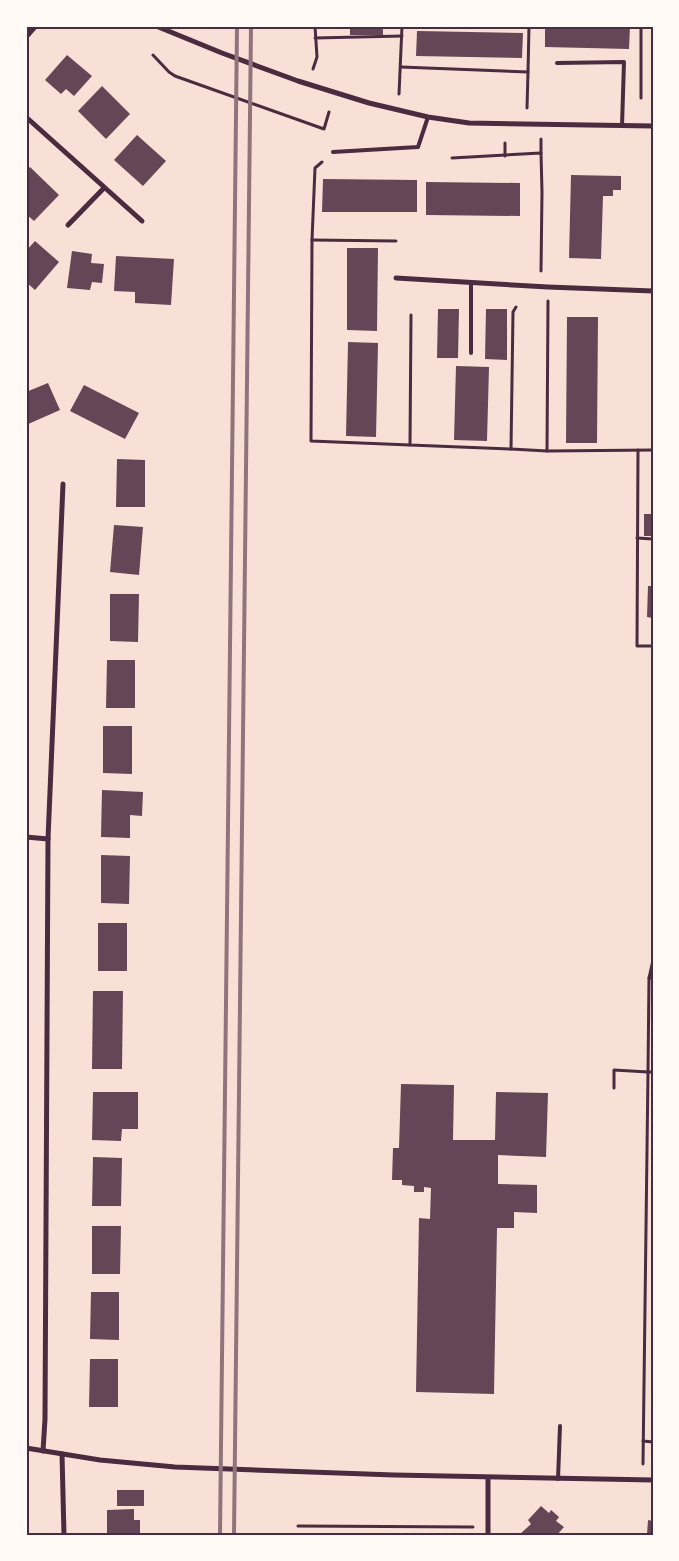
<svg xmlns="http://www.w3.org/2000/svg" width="679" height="1561" viewBox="0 0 679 1561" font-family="Karla,sans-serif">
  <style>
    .building { fill: #644757 }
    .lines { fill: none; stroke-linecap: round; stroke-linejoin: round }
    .path { stroke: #4a2c40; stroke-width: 3 }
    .service { stroke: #4a2c40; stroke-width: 4 }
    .minor { stroke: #4a2c40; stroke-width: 5 }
    .tertiary { stroke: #4a2c40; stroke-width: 9 }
    .rail { stroke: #8f747c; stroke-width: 4 }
    .neatline { fill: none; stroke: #4a2c40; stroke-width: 2 }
  </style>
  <rect width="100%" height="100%" fill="#f7e1d7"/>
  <g class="building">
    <rect x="350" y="26" width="33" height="9"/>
    <polygon points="545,26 630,26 629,49 545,47"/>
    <polygon points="417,31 523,33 522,58 416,56"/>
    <polygon points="67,55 92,76 74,96 66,89 61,94 45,80"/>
    <polygon points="102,86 130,114 106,139 78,111"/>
    <polygon points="137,135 166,161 143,186 114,160"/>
    <polygon points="30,167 59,195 34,221 26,214 26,171"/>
    <polygon points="571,175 621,176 621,190 613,190 613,196 603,196 601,259 569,258"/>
    <polygon points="323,179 417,180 417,212 322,212"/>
    <polygon points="426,182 520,183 520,216 426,215"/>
    <polygon points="35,241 59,262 35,290 26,282 26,251"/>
    <polygon points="347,248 378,248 377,331 347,330"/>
    <polygon points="72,251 92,254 91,263 104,264 102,283 92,282 90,290 67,288"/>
    <polygon points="116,256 174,259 171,305 135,303 135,292 114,291"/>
    <polygon points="438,309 459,309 458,358 437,358"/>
    <polygon points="486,309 507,309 507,360 485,359"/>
    <polygon points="567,317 598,317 597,443 566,443"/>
    <polygon points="348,342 378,343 376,437 346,436"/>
    <polygon points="456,366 489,367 487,441 454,440"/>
    <polygon points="48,383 60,410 26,425 26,392"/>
    <polygon points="84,385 139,413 125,439 70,411"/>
    <polygon points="117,459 145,460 145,507 116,507"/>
    <rect x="644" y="514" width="9" height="22"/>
    <polygon points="114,525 143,527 139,575 110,572"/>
    <polygon points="648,586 653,586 653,618 647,617"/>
    <polygon points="110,594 139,594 138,642 110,641"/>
    <polygon points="107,660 135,660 135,708 106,708"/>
    <polygon points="103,726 132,726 132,774 103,773"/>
    <polygon points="102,790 143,792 142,816 130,815 130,838 101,837"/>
    <polygon points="101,855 130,856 129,904 101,903"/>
    <rect x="98" y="923" width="29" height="48"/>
    <polygon points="93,991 123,991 122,1069 92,1069"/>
    <polygon points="401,1084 454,1085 453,1140 495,1140 496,1092 548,1093 546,1157 498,1155 498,1184 537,1185 537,1213 514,1212 514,1228 497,1228 494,1394 416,1392 419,1218 430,1219 431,1188 424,1187 424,1192 414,1192 414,1186 402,1185 402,1180 392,1180 393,1148 399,1148"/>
    <polygon points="93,1092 138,1092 138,1129 122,1129 121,1141 92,1140"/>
    <polygon points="93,1157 122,1158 121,1206 92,1206"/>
    <polygon points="92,1226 121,1226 120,1274 92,1274"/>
    <polygon points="91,1292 119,1292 119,1340 90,1339"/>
    <polygon points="90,1359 118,1359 118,1407 89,1407"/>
    <rect x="117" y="1490" width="27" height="16"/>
    <polygon points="541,1506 549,1513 551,1510 559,1517 556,1521 564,1527 557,1535 519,1535 531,1524 528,1520"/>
    <polygon points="134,1509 134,1520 140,1520 140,1535 107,1535 107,1510"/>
    <polygon points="648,1520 653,1521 653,1535 647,1535"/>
  </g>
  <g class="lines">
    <g class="path">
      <polyline points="315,38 402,36"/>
      <polyline points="153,55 169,72 175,76 324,129 329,112"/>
      <polyline points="401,67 528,72 527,108"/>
      <polyline points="313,69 317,57 315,26"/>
      <polyline points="528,72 529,26"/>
      <polyline points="399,94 402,26"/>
      <polyline points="641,98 641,26"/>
      <polyline points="541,153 541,139"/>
      <polyline points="505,156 505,143"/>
      <polyline points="452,158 541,153 542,192 541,271"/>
      <polyline points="322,162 315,168 312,240 311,441 410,445"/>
      <polyline points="312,240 396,241"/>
      <polyline points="411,315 410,445 511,449 513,312 516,307"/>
      <polyline points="511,449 547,451 548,301"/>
      <polyline points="638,450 637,646 653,646"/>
      <polyline points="547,451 653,450"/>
      <polyline points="637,538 653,539"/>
      <polyline points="649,978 653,960"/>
      <polyline points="614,1088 614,1070 648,1072 649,978 653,978"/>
      <polyline points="643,1441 653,1442"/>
      <polyline points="643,1464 648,1072 653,1072"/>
      <polyline points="298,1526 473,1527"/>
    </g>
    <g class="service">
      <polyline points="557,63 624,62 622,126"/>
      <polyline points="333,152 418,147 428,117"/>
      <polyline points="471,282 471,353"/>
      <polyline points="558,1479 560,1426"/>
    </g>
    <g class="minor">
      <polyline points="156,26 222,53 298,81 369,103 428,117 469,123 653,126"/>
      <polyline points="26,117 142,221"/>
      <polyline points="68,225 104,188"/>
      <polyline points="396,278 548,287 653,291"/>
      <polyline points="26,837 48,839"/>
      <polyline points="26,1448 100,1460 175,1467 394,1475 653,1480"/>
      <polyline points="43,1451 45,1419 48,839 63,484"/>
      <polyline points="62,1454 64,1535"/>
      <polyline points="488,1535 488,1478"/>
    </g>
    <polyline class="tertiary" points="26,34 33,26"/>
    <g class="rail">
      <polyline points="220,1535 237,26"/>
      <polyline points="234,1535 251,26"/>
    </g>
  </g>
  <rect width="679" height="1561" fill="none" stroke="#fffaf5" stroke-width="55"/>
  <rect x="28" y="28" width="624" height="1506" class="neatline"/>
</svg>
